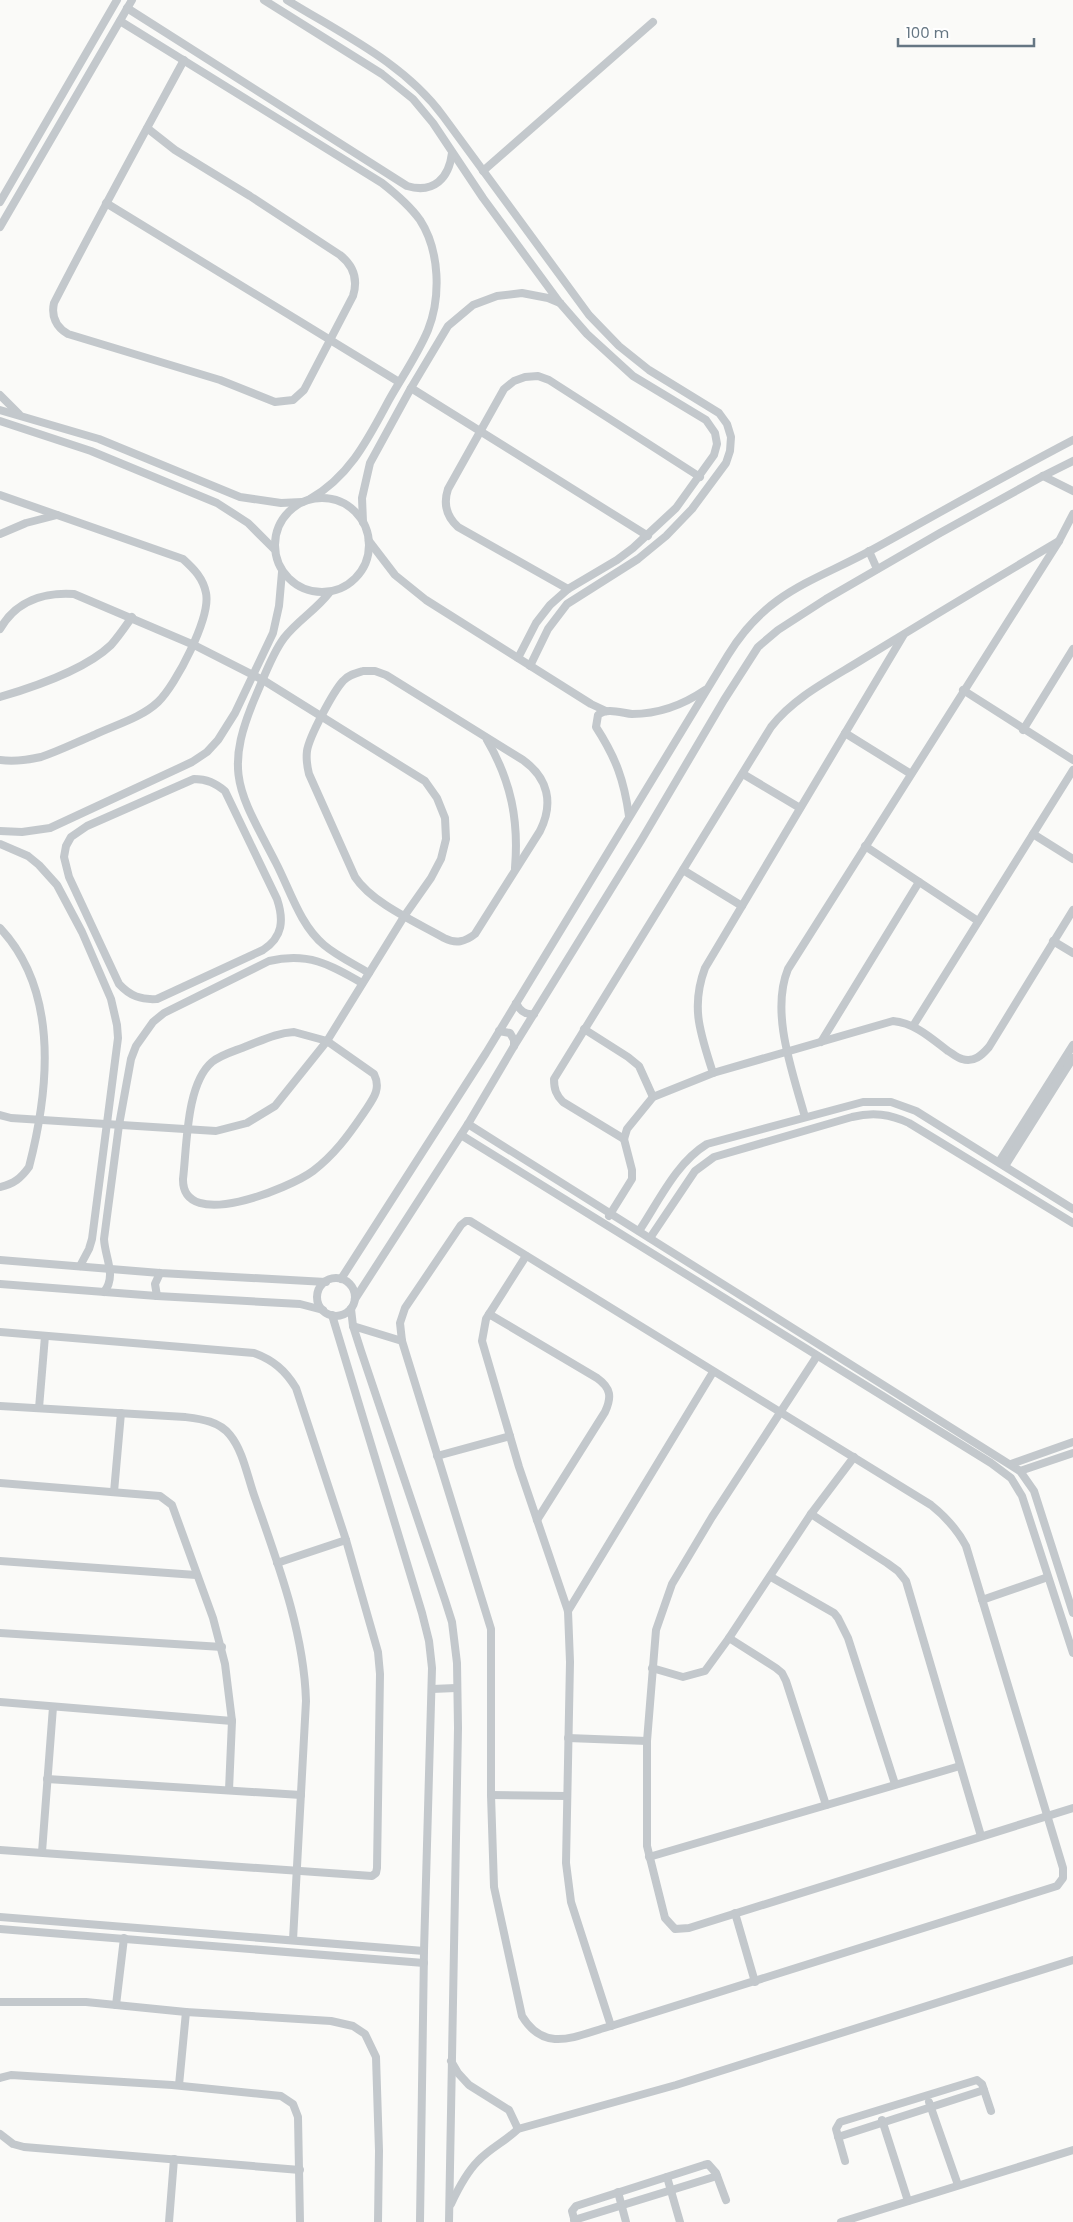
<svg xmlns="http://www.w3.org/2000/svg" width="1073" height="2222" viewBox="0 0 1073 2222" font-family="Poppins,sans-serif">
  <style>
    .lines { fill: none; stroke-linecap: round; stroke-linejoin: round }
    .minor { stroke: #c3c8cc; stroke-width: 8 }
  </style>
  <rect width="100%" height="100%" fill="#fafaf8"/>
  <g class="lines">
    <g class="minor">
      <polyline points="264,0 382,74 413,99 433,123 483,198 560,303 587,334 633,376 706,420 715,433 717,444 714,455 676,508 633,548 617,560 568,589 550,605 536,623 518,658"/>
      <path d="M 287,0 C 342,34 404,63 443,116 L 589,315 L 619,346 L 649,370 L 719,413 L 727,424 L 731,437 L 730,451 L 726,463 L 692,509 L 666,536 L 638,559 L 567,604 L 548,629 L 530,666"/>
      <path d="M 127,8 L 407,186 C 434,194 449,178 452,153"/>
      <path d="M 120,21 L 382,183 C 396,194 410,206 420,220 C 440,251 441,297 428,330 C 418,354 402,377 389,400 C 368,439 350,476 310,499"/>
      <path d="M 147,128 L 175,150 L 250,196 L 340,255 C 354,266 358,280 353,296 L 304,390 L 293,400 L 275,402 L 220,380 L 68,334 C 56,327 51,316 54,303 C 96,221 140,141 184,60"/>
      <polyline points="483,171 653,22"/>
      <polyline points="0,202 117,0"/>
      <polyline points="106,203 399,382"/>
      <polyline points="0,227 132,0"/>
      <polyline points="411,388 648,536"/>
      <polyline points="0,395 19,414"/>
      <polyline points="0,410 99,439 240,497 281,503 302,502"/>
      <polyline points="0,421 91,451 217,503 248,523 274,549"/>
      <polyline points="1043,476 1073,491"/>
      <path d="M 0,495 L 183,559 C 194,569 203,578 206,593 C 211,617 176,685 158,702 C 141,718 115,725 94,735 C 77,742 59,751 41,757 C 28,760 14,762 0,760"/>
      <circle cx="322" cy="545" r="47"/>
      <polyline points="363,522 362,498 370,463 411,388 448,326 473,305 497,296 522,293 548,298 560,303"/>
      <polyline points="0,534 26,523 57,515"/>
      <polyline points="369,541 395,575 426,600 591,704 606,711"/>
      <polyline points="869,551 877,569"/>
      <path d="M 568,589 L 458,527 C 446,516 443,504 448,489 L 504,389 L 514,381 L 525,377 L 538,376 L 549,380 L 700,477"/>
      <path d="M 329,593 C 316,610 297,621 284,638 C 272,654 265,675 257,693 C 222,773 239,791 276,863 C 290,890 300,925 324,945 C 337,956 354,964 369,973"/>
      <path d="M 0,629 C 16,601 44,592 74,594 L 194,645 L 263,680 L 425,781 L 437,798 L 445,818 L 446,839 L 441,859 L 431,878 L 405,915 L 327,1041 L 275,1106 L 247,1123 L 216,1131 L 11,1118 L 0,1115"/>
      <path d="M 363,671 L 375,671 L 386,675 L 523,760 C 548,778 554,803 540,831 L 475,934 C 465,942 456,944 444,938 C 416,922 372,903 355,877 L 309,774 C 307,766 306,759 307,751 C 309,737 333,692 343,681 C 348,675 356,673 363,671 Z"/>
      <polyline points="963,690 1073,760"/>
      <path d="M 0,697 C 34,687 85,670 111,645 C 119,636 125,627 132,617"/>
      <polyline points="1023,730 1073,649"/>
      <polyline points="845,733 911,774"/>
      <path d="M 487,740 C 511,781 519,820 515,868"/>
      <polyline points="743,774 800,808"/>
      <path d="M 194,779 C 207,779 215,783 225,791 L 277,899 C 284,920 283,937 263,950 L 157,999 C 141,1000 130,996 119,984 L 69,877 L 64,857 L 66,846 L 71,837 L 87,826 Z"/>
      <path d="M 629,816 C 624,780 616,758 596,727 L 598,715 C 606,707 622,713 632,714 C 659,714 683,705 705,690"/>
      <polyline points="0,831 22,832 50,828 192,762 207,752 218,740 235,713 273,633 279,606 282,572"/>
      <polyline points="1033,834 1073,859"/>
      <polyline points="0,844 28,856 39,865 57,885 82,932 111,999 117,1025 118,1038 92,1239 89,1249 80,1266"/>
      <polyline points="865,846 978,921"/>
      <polyline points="683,870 742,906"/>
      <path d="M 0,928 C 59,991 49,1090 29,1167 C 21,1178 14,1184 0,1187"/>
      <polyline points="1053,941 1073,953"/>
      <path d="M 516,1003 C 520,1011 525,1015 534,1014"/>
      <polyline points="913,1026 1073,770"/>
      <polyline points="584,1029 628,1057 639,1066 653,1097"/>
      <polyline points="499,1031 510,1033 514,1040 514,1046"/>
      <path d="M 294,1032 L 327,1041 L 374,1074 C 382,1090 372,1100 363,1114 C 348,1136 334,1155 313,1171 C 290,1188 182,1233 183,1179 C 187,1146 186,1084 212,1062 C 222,1054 235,1051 247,1046 C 263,1040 277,1033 294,1032 Z"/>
      <polyline points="821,1042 919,882"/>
      <path d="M 713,1073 C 701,1035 690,1008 705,968 L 903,636"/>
      <path d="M 805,1117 C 793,1073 770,1013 788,969 L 1059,541 L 1073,514"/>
      <polyline points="468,1124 1020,1471 1034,1491 1073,1613"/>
      <polyline points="461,1135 991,1463 1011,1478 1022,1496 1073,1653"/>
      <path d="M 624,1139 L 563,1102 C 556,1095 554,1089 554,1079 L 771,727 C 794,697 831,679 863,659 C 928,619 993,580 1059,541"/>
      <polyline points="999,1162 1073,1045"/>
      <polyline points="1005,1166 1073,1058"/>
      <path d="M 609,1216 L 632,1179 L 632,1170 L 624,1139 L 627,1129 L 653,1097 L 713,1073 L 893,1021 C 915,1023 931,1038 948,1051 C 952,1053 957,1058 962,1059 C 974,1063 982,1055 989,1047 L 1073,910"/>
      <path d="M 466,1221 L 470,1221 L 931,1505 C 946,1517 957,1529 966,1546 L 1063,1868 L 1063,1878 L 1057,1886 L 611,2026 C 575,2036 545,2054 522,2016 L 494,1887 L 491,1795 L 491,1629 L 402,1341 L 400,1323 L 405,1308 L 461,1225 Z"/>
      <path d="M 639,1231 C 659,1201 676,1163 707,1144 L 863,1102 L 891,1102 L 916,1111 L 1073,1209"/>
      <path d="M 650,1238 L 695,1171 L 714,1157 L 852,1117 C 873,1112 890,1114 909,1123 L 1073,1223"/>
      <polyline points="526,1256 486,1319 482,1341 519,1467 568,1611 570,1662 566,1863 571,1902 611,2026"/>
      <polyline points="0,1260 160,1273 326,1282"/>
      <circle cx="336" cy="1297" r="19"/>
      <path d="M 341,1279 L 486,1053 L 728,655 C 768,589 817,581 879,546 C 944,510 1008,474 1073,440"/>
      <polyline points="0,1284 157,1296 300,1304 323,1310"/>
      <path d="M 104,1292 C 117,1276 105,1258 104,1239 L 119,1125 L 131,1059 L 136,1046 L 153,1022 L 164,1013 L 269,961 C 308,952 329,964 362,983"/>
      <polyline points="157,1296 155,1284 160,1273"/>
      <polyline points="355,1299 468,1124 514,1046 642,839 724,700 758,647 778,630 826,599 940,533 1043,476 1073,461"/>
      <polyline points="351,1309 353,1326 361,1351 445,1600 452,1622 457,1663 458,1728 449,2222"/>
      <path d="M 489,1314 L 597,1378 C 611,1388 612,1397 605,1412 L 537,1520"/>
      <polyline points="332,1315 422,1613 429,1641 432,1668 424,1951 420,2222"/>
      <polyline points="353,1326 402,1341"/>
      <path d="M 0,1332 L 254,1353 C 273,1360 285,1370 296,1388 L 346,1540 L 378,1652 L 380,1674 L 377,1868 L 376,1873 L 372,1876 L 0,1850"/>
      <polyline points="817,1356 712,1517 672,1584 656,1630 647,1741 647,1846 665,1918 675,1929 689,1928 1073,1808"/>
      <path d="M 0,1406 L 185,1417 C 201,1419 219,1421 230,1435 C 243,1451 247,1475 254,1495 C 277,1561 304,1631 306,1701 L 293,1940"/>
      <polyline points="39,1408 45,1336"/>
      <polyline points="437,1456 510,1436"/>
      <polyline points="1011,1464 1073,1442"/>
      <polyline points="1020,1471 1073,1453"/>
      <polyline points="0,1483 160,1496 172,1505 213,1618 225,1664 232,1721 229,1790"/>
      <polyline points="114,1492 121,1413"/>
      <polyline points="811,1514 887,1563 898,1571 906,1581 981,1836"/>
      <polyline points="0,1561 196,1575"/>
      <polyline points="277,1563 346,1540"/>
      <polyline points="771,1577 834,1613 838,1618 848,1638 895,1784"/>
      <polyline points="982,1600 1048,1577"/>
      <polyline points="568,1611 713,1372"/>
      <polyline points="0,1633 222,1647"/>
      <polyline points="729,1638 811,1514 854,1457"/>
      <polyline points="652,1668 683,1677 705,1671 729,1638 776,1668 782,1673 786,1681 826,1805"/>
      <polyline points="432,1689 456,1688"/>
      <polyline points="0,1702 232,1721"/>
      <polyline points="568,1738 647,1741"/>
      <polyline points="47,1779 301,1795"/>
      <polyline points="491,1795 567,1796"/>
      <polyline points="42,1852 53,1707"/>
      <polyline points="649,1857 960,1766"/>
      <polyline points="735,1913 755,1982"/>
      <polyline points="0,1917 424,1951"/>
      <polyline points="0,1929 424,1963"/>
      <polyline points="0,2002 86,2002 186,2012 331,2021 353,2026 365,2034 376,2057 379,2151 378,2222"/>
      <polyline points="116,2005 124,1938"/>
      <polyline points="451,2061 458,2073 469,2085 509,2110 518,2129"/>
      <polyline points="0,2078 11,2075 172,2085 281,2096 293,2104 298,2117 300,2222"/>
      <polyline points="179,2085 186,2012"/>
      <polyline points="929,2102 958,2185"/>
      <polyline points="882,2120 908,2201"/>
      <polyline points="0,2134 13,2144 24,2147 300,2170"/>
      <polyline points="838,2137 984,2090"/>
      <polyline points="845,2161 836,2129 840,2122 977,2080 982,2084 991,2111"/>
      <polyline points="667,2177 680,2222"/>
      <polyline points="618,2192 626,2222"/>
      <path d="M 451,2204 C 458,2189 466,2173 478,2161 C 490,2148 506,2141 518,2129 L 676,2085 L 1073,1960"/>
      <polyline points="574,2220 717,2176"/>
      <polyline points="169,2222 174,2159"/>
      <polyline points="575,2222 572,2211 576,2206 704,2165 708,2164 716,2173 726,2200"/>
      <polyline points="841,2222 1073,2150"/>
    </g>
  </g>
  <path d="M898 38v8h136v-8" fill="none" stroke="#657683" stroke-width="2.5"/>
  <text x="906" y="38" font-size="15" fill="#657683" stroke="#ffffff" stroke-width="4" paint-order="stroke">100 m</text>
</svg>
